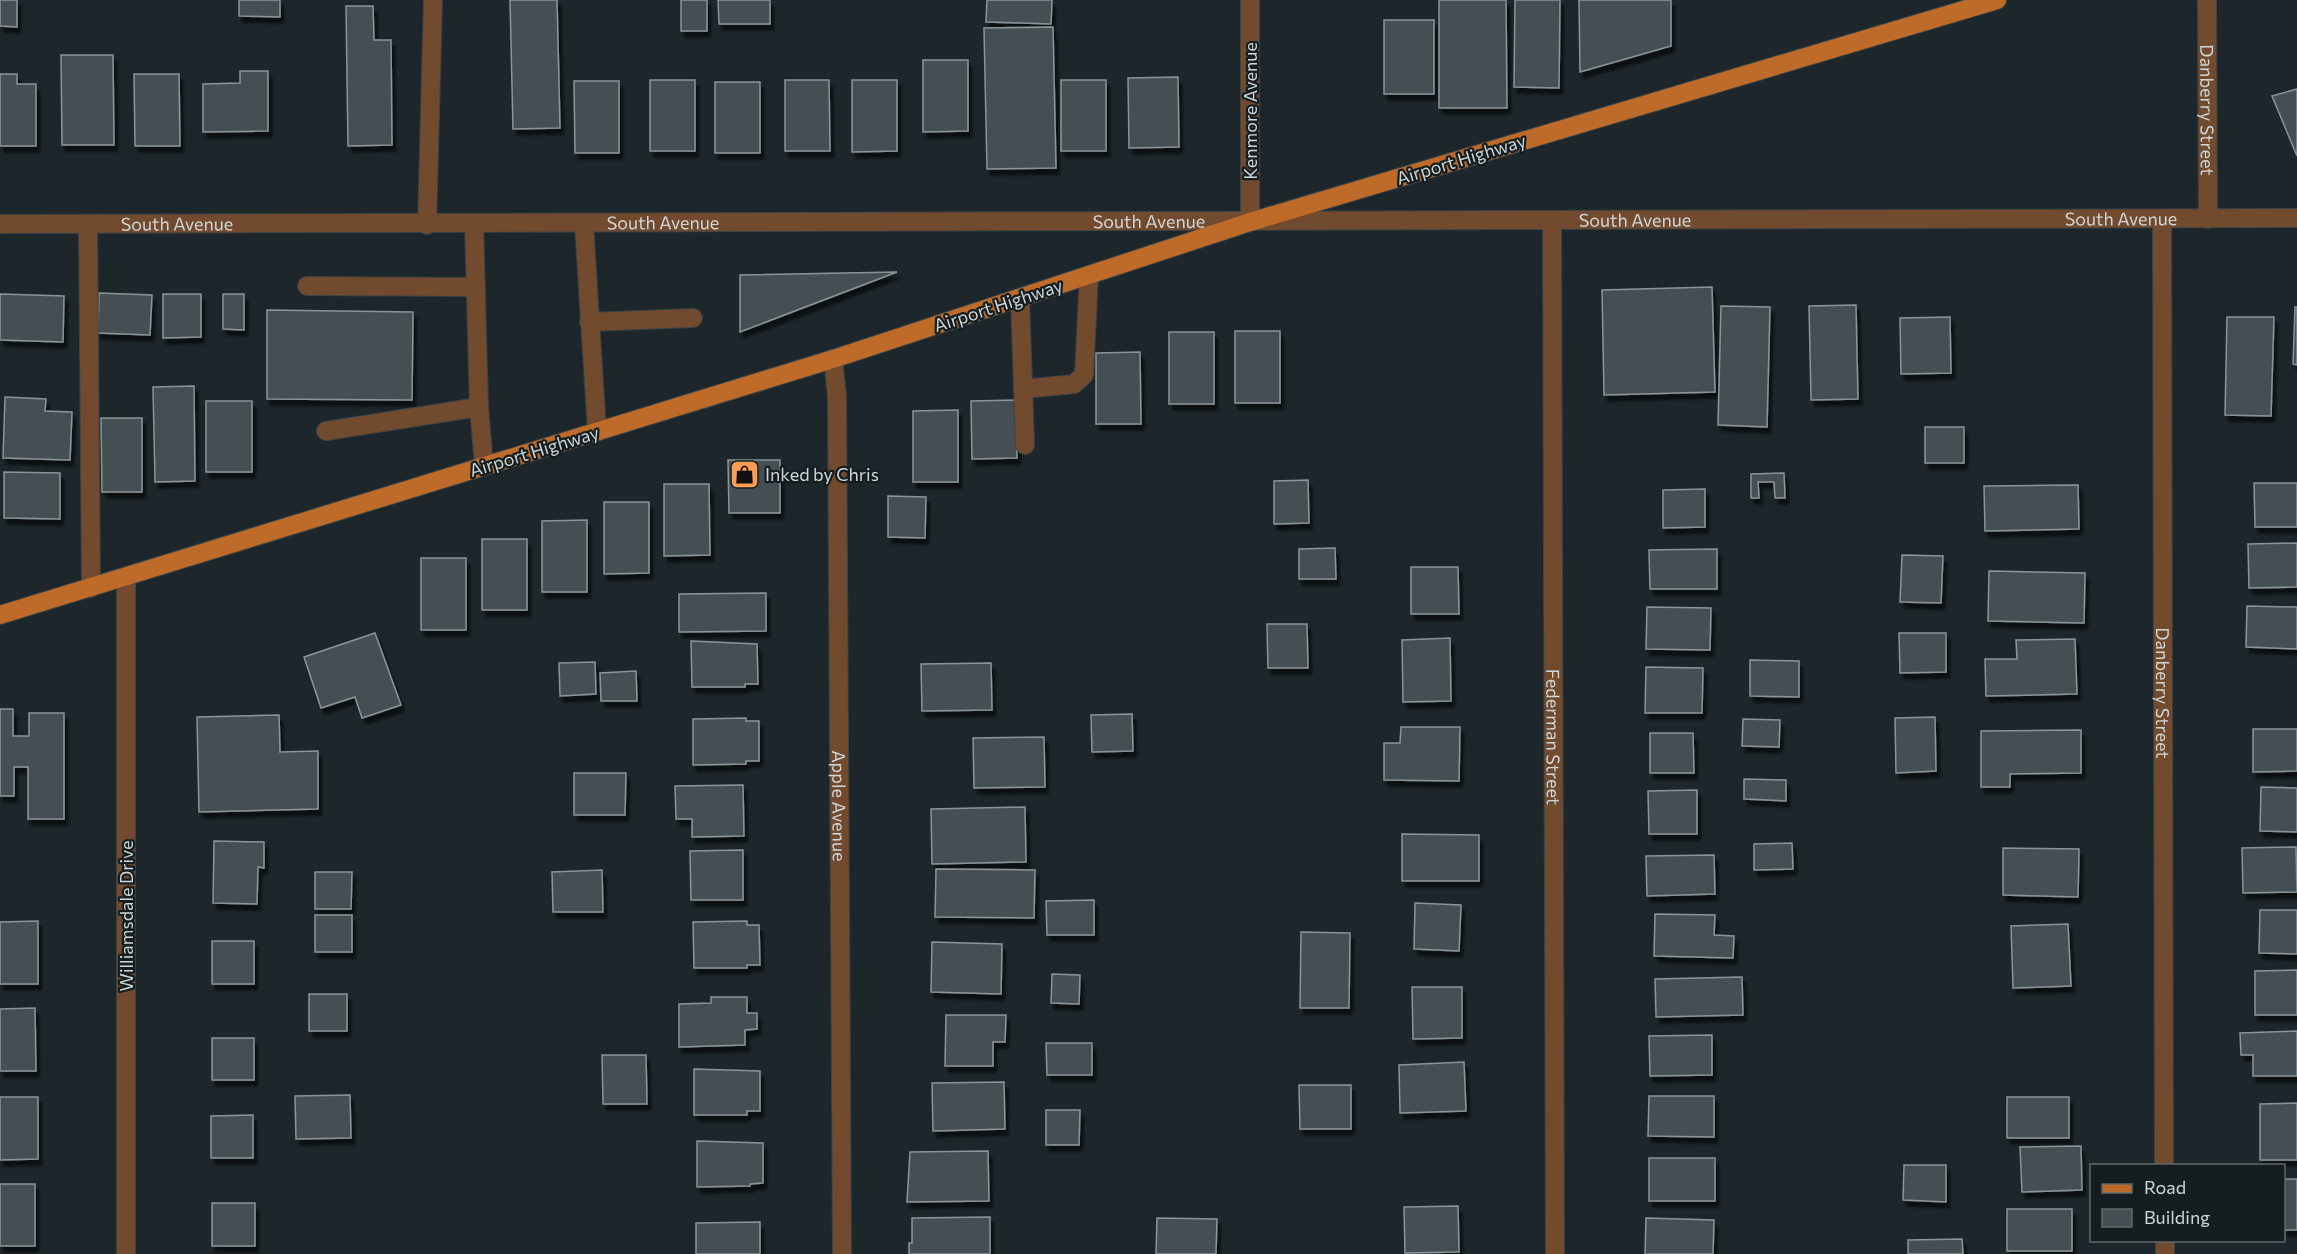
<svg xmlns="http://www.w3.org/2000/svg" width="2297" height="1254" viewBox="0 0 2297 1254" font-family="Commissioner,sans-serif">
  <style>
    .building { fill: #445053; stroke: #899599; stroke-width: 1.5; filter: url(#shadow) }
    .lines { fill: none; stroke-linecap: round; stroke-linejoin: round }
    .minor-casing { stroke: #394347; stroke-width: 20 }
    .major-casing { stroke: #394347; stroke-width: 20 }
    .minor { stroke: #724a2e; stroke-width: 18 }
    .major { stroke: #be6b29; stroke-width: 18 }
    .labels { text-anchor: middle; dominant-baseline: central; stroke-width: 4.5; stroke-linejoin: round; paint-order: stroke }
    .street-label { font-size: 18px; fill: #cfd6d8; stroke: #141e21 }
    .poi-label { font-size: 18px; fill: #cfd6d8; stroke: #141e21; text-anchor: start }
  </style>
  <defs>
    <filter id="shadow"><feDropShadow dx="3.5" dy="6" stdDeviation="1.5" flood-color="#0009"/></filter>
  </defs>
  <rect width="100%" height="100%" fill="#1d272b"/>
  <g class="building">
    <polygon points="0,0 17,0 17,27 0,26"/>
    <polygon points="239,0 280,0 280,17 239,16"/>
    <polygon points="510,0 557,0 560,128 513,129"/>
    <rect x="681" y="0" width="26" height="31"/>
    <polygon points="718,0 770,0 770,24 719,24"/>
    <polygon points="987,0 1052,0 1051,24 986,22"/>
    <polygon points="1439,0 1506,0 1507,108 1439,108"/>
    <polygon points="1515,0 1560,0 1559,88 1514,87"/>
    <polygon points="1579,0 1671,0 1671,46 1580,72"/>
    <polygon points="346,6 373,6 374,40 391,40 392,145 348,146"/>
    <rect x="1384" y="20" width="50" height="74"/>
    <polygon points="1053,27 1056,168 987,169 984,28"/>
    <polygon points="61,55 113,55 114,145 62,145"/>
    <polygon points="923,60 968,60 968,131 923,132"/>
    <polygon points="240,71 268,71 268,131 203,132 203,84 240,83"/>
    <polygon points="0,74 17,74 17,84 36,84 36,146 0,146"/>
    <polygon points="134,74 179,74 180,146 135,146"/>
    <polygon points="1178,77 1179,147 1129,148 1128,78"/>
    <rect x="650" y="80" width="45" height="71"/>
    <polygon points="785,80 829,80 830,151 785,151"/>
    <polygon points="852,80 897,80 897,151 852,152"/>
    <rect x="1061" y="80" width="45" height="71"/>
    <polygon points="574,81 619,81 619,153 575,153"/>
    <rect x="715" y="82" width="45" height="71"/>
    <polygon points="2297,89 2297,156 2272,96"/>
    <polygon points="897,272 740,332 740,275"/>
    <polygon points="1712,287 1715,392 1604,395 1602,290"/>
    <polygon points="99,293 152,295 150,335 98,333"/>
    <polygon points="0,294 64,296 63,342 0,340"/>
    <polygon points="163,294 201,294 201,337 163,338"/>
    <polygon points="223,294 244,294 244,330 223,329"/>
    <polygon points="1856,305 1858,399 1811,400 1809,306"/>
    <polygon points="1721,306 1770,307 1767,427 1718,425"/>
    <polygon points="2295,307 2297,307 2297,365 2293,364"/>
    <polygon points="267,310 413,312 412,400 267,399"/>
    <polygon points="1950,317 1951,373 1901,374 1900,318"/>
    <polygon points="2227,317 2274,317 2271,416 2225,415"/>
    <rect x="1235" y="331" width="45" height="72"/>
    <rect x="1169" y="332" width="45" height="72"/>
    <polygon points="1140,352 1141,424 1096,424 1096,353"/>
    <polygon points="194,386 195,481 155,482 153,387"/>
    <polygon points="5,397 46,399 45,411 72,412 70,460 3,458"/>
    <polygon points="1016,400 1017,458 972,459 971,401"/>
    <rect x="206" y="401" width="46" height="71"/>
    <polygon points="958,410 958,482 913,482 913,411"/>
    <polygon points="101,418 142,418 142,492 102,492"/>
    <rect x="1925" y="427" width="39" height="36"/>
    <polygon points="728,460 780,460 780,513 729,513"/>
    <polygon points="4,472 60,473 60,519 4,518"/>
    <polygon points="1784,473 1785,498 1775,498 1774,482 1758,482 1759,498 1751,498 1751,474"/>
    <polygon points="1308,480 1309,523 1274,524 1274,481"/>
    <polygon points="2254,483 2297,483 2297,527 2255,527"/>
    <polygon points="664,484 709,484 710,555 664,556"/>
    <polygon points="2078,485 2079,529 1985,531 1984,486"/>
    <polygon points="1705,489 1705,527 1663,528 1663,490"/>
    <polygon points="888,496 926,497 925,538 888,537"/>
    <polygon points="604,502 649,502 649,573 604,574"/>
    <polygon points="587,520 587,592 542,592 542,521"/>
    <rect x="482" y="539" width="45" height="71"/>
    <polygon points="2297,543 2297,587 2249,588 2248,544"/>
    <polygon points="1335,548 1336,579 1299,579 1299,549"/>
    <polygon points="1717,549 1717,589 1650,589 1649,550"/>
    <polygon points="1902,555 1943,556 1941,603 1900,602"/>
    <rect x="421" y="558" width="45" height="72"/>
    <polygon points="1411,567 1458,567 1459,614 1411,614"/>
    <polygon points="1989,571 2085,573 2084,623 1988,621"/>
    <polygon points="766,593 766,631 679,632 679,594"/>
    <polygon points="2247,606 2297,607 2297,649 2246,647"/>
    <polygon points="1647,607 1711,608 1710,650 1646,649"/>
    <polygon points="1267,624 1307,624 1308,668 1268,668"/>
    <polygon points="375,633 401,705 362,718 355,697 321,708 304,657"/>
    <polygon points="1899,633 1946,633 1946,672 1900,673"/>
    <polygon points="1450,638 1451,701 1403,702 1402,640"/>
    <polygon points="2075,639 2077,694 1986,696 1985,659 2017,659 2016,640"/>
    <polygon points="691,641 757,644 758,684 745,684 745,687 692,687"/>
    <polygon points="1750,660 1799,661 1799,697 1750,696"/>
    <polygon points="595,662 596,694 560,696 559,663"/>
    <polygon points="991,663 992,710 922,711 921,664"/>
    <polygon points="1646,667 1703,668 1702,713 1645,713"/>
    <polygon points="636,671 637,701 601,701 600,673"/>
    <polygon points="0,709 13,709 13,736 29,736 29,713 64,713 64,819 28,819 28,767 14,767 14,796 0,796"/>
    <polygon points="1132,714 1133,751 1092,752 1091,715"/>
    <polygon points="279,715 280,752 318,751 318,809 199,812 197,717"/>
    <polygon points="1935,717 1936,771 1896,773 1895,718"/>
    <polygon points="746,718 746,721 759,721 759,761 746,761 746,764 693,765 693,719"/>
    <polygon points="1743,719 1780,720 1779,747 1742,746"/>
    <polygon points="1401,727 1460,727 1459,781 1384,780 1384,743 1400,743"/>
    <polygon points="2253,729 2297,729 2297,771 2253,772"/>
    <polygon points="2081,730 2081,773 2010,774 2010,787 1981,787 1981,731"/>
    <polygon points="1650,733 1693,733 1694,773 1650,773"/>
    <polygon points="1044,737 1045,787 974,788 973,738"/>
    <polygon points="574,773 626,773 625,815 574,815"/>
    <polygon points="1744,779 1786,780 1786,801 1744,799"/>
    <polygon points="743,785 744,836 692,837 692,819 676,819 675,786"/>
    <polygon points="2261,787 2297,788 2297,832 2260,831"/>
    <polygon points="1697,790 1697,834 1649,834 1648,791"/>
    <polygon points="1025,807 1026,862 932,864 931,809"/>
    <polygon points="1402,834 1479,835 1479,881 1402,881"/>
    <polygon points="214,841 264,842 264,868 258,867 257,904 213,903"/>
    <polygon points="1792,843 1793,869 1754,870 1754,844"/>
    <polygon points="2296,847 2297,892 2243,893 2242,848"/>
    <polygon points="2003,848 2079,849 2078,897 2003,895"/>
    <polygon points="743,850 743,900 691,900 690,851"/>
    <polygon points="1714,855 1715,894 1647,896 1646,856"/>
    <polygon points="936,869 1035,870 1034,918 935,917"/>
    <polygon points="602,870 603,912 553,912 552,872"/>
    <polygon points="315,872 352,872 351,909 315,909"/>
    <polygon points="1094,900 1094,935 1047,935 1046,901"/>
    <polygon points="1415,903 1461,905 1459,951 1414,949"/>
    <polygon points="2260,910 2297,910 2297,954 2259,953"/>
    <polygon points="1655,914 1715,915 1714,935 1734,936 1733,958 1654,956"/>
    <rect x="315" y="915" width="37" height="37"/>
    <polygon points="38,921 38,984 0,984 0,922"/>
    <polygon points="747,921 747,925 759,925 760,965 747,965 747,968 694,968 693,922"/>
    <polygon points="2068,924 2071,986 2013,988 2011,926"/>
    <polygon points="1301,932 1350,933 1349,1008 1300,1008"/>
    <rect x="212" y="941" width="42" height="43"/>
    <polygon points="932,942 1002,944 1001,994 931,992"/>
    <polygon points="2297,970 2297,1015 2255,1015 2255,971"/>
    <polygon points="1052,974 1080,975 1079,1004 1051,1003"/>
    <polygon points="1742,977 1743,1015 1656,1017 1655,979"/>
    <polygon points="1412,987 1462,987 1462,1038 1413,1039"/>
    <rect x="309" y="994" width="38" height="37"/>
    <polygon points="711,997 747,997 747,1013 757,1013 757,1029 745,1030 745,1045 679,1047 679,1004 711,1003"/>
    <polygon points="35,1008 36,1071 0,1071 0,1009"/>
    <polygon points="946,1015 1006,1015 1005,1042 993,1042 993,1066 945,1066"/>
    <polygon points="2297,1031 2297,1076 2253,1076 2253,1055 2241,1055 2240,1033"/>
    <polygon points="1712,1035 1712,1075 1650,1076 1649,1036"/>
    <rect x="212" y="1038" width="42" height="42"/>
    <polygon points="1046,1043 1092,1043 1092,1075 1047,1075"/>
    <polygon points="602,1055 646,1055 647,1104 603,1104"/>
    <polygon points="1464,1062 1466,1111 1400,1113 1399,1065"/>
    <polygon points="694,1069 760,1071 760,1111 747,1111 747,1115 694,1115"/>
    <polygon points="1004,1082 1005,1129 933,1131 932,1083"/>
    <polygon points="1299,1085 1351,1085 1351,1129 1300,1129"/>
    <polygon points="350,1095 351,1138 296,1139 295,1096"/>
    <polygon points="1649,1096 1714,1096 1714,1137 1648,1136"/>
    <polygon points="0,1097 38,1097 38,1159 0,1160"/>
    <rect x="2007" y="1097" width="62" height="41"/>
    <polygon points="2297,1103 2297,1160 2260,1160 2260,1104"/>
    <polygon points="1046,1110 1080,1110 1079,1145 1046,1145"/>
    <polygon points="253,1115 253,1158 211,1158 211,1116"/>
    <polygon points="697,1141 763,1143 763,1183 750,1184 750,1186 697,1187"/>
    <polygon points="2081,1146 2082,1190 2022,1192 2020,1147"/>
    <polygon points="988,1151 989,1201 907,1202 910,1152"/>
    <rect x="1649" y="1158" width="66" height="43"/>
    <polygon points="1904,1165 1946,1165 1946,1202 1903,1200"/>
    <rect x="2284" y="1179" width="13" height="51"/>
    <rect x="0" y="1184" width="35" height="62"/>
    <rect x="212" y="1203" width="43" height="43"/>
    <polygon points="1458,1206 1459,1252 1405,1253 1404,1207"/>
    <rect x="2007" y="1209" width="65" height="42"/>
    <polygon points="990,1217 990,1254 909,1254 909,1243 912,1243 912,1218"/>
    <polygon points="1157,1218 1217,1219 1216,1254 1156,1254"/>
    <polygon points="1646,1218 1714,1220 1713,1254 1645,1254"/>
    <polygon points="760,1222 760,1254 696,1254 696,1223"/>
    <polygon points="1962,1239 1963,1254 1908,1254 1908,1240"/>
  </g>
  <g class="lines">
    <defs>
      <g id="minor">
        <path id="s1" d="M 2207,0 L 2208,219"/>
        <path id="s2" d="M 2162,219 L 2164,1166"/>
        <path id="s3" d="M 1552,221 L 1555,1254"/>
        <polyline points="1250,222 1250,0"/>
        <path id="s4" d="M 0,224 L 2297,218"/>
        <polyline points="88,224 91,588"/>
        <polyline points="474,224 479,407 484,466"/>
        <polyline points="584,224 597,432"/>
        <polyline points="427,225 433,0"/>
        <polyline points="307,286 476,287"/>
        <polyline points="1020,298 1025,445"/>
        <polyline points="589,322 693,318"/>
        <path id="s5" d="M 833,359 L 837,396 L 842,1254"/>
        <polyline points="1023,389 1074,384 1084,375 1089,275"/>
        <polyline points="326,431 479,407"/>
        <polyline points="126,577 126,1254"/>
        <polyline points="2165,1240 2165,1254"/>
      </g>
      <polyline id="major" points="0,615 833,359 1250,222 1997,0"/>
    </defs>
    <use href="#minor" class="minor-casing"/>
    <use href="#major" class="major-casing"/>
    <use href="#minor" class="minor"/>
    <use href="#major" class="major"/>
  </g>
  <defs>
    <symbol id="shop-square" viewBox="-11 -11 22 22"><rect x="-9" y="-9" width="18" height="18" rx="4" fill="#fd9c55" stroke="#141e21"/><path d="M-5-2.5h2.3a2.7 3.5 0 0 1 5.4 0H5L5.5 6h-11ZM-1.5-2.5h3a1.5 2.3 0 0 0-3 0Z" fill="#111"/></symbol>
  </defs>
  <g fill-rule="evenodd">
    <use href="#shop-square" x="728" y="458" width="33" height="33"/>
  </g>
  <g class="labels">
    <g class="street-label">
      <text stroke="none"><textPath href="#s1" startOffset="110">Danberry Street</textPath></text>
      <text transform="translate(1250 111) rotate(-90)">Kenmore Avenue</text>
      <text transform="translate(1461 159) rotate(-17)">Airport Highway</text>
      <text stroke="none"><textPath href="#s4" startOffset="2121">South Avenue</textPath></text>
      <text stroke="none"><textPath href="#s4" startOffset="1635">South Avenue</textPath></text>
      <text stroke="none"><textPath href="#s4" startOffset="1149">South Avenue</textPath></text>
      <text stroke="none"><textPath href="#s4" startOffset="177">South Avenue</textPath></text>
      <text stroke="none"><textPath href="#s4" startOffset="663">South Avenue</textPath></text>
      <text transform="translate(998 305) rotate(-18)">Airport Highway</text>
      <text transform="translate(534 451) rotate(-17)">Airport Highway</text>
      <text stroke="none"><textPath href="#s2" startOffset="474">Danberry Street</textPath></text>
      <text stroke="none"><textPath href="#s3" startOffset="516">Federman Street</textPath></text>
      <text stroke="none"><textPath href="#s5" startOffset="447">Apple Avenue</textPath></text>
      <text transform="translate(126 916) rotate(-90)">Williamsdale Drive</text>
    </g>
    <g class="poi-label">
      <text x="765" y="474">Inked by Chris</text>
    </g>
  </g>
  <rect x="2090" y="1164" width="195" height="78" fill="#141e21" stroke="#5f686a" stroke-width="1.5"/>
  <rect x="2102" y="1184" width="30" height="9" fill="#be6b29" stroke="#5f686a" stroke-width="1.5"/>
  <text x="2144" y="1194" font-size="18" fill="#cfd6d8">Road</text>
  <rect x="2102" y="1209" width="30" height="18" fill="#445053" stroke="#5f686a" stroke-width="1.5"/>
  <text x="2144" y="1224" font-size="18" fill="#cfd6d8">Building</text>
</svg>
